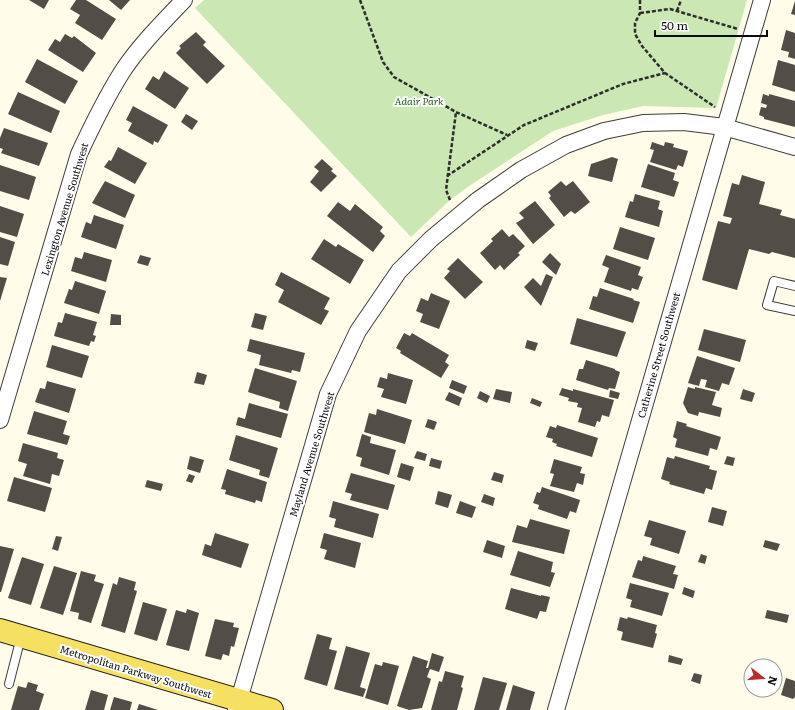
<svg xmlns="http://www.w3.org/2000/svg" width="795" height="710" viewBox="0 0 795 710" font-family="Literata,serif">
  <style>
    .green { fill: #cae7b4 }
    .building { fill: #534d47 }
    .lines { fill: none; stroke-linecap: round; stroke-linejoin: round }
    .service-casing { stroke: #3e3e3e; stroke-width: 10 }
    .minor-casing { stroke: #3e3e3e; stroke-width: 18 }
    .primary-casing { stroke: #1c1c1c; stroke-width: 24 }
    .path { stroke: #2d2d2d; stroke-width: 2.5; stroke-dasharray: 4 2; stroke-linecap: butt }
    .service { stroke: #fff; stroke-width: 8 }
    .minor { stroke: #fff; stroke-width: 16 }
    .primary { stroke: #f5e062; stroke-width: 22 }
    .labels { text-anchor: middle; dominant-baseline: central; stroke-width: 4; stroke-linejoin: round; paint-order: stroke }
    .park-label { font-size: 10px; font-style: italic; fill: #25601e; stroke: #fff }
    .street-label { font-size: 10px; fill: #0b0b0b; stroke: #fff }
  </style>
  <rect width="100%" height="100%" fill="#fffce9"/>
  <polygon class="green" points="204,0 747,0 716,108 643,106 603,115 553,131 469,186 450,200 411,237 195,8"/>
  <g class="building">
    <polygon points="29,0 49,0 44,9"/>
    <polygon points="76,0 86,0 116,19 102,40 75,23 80,15 70,9"/>
    <polygon points="109,0 130,0 121,10"/>
    <polygon points="795,1 795,15 791,14"/>
    <polygon points="786,30 795,33 795,59 788,57 789,52 781,50"/>
    <polygon points="196,32 206,42 203,45 225,66 207,84 176,53 181,48 179,46"/>
    <polygon points="65,34 72,38 74,36 96,53 83,72 48,50 55,39 60,42"/>
    <polygon points="37,59 78,81 65,104 25,82"/>
    <polygon points="778,60 795,65 795,92 772,85"/>
    <polygon points="164,71 189,88 175,109 145,89 153,76 159,80"/>
    <polygon points="18,92 60,111 51,133 8,114"/>
    <polygon points="763,94 769,96 769,94 795,101 795,127 764,119 764,117 759,115 761,107 766,108 767,105 761,103"/>
    <polygon points="133,106 168,125 158,143 154,141 153,145 128,131 132,123 126,120"/>
    <polygon points="186,114 198,121 192,130 181,122"/>
    <polygon points="4,128 48,143 39,166 1,153 3,149 0,148 0,138"/>
    <polygon points="652,142 664,146 665,142 674,144 673,147 688,151 683,167 678,165 676,170 650,162 654,150 650,149"/>
    <polygon points="118,147 147,163 135,184 104,167 109,160 111,161"/>
    <polygon points="612,157 618,159 612,182 588,176 591,164"/>
    <polygon points="322,159 333,169 331,171 337,176 321,192 310,182 319,171 314,167"/>
    <polygon points="648,164 675,173 673,180 679,182 674,197 641,187"/>
    <polygon points="0,165 36,177 29,200 0,191"/>
    <polygon points="742,175 765,182 759,204 782,210 780,215 795,219 795,258 772,252 769,254 749,249 737,290 702,280 718,221 730,224 732,218 723,216 732,183 739,185"/>
    <polygon points="105,181 135,195 125,218 92,203"/>
    <polygon points="561,181 566,186 573,181 590,202 575,214 571,211 564,217 549,198 551,196 548,192"/>
    <polygon points="635,194 660,201 658,209 663,211 659,227 625,217 630,201 633,202"/>
    <polygon points="535,201 555,225 533,244 516,223 524,218 519,213"/>
    <polygon points="338,202 350,211 355,204 383,227 380,231 385,236 373,252 327,216"/>
    <polygon points="0,206 24,214 17,237 0,232"/>
    <polygon points="94,215 124,225 116,249 81,237 86,222 91,224"/>
    <polygon points="620,227 655,238 648,260 613,249"/>
    <polygon points="502,229 509,237 513,234 525,246 518,253 520,255 504,270 500,265 495,270 480,253 493,241 491,239"/>
    <polygon points="0,237 15,242 8,266 0,264"/>
    <polygon points="324,239 336,247 338,244 364,260 350,284 311,259"/>
    <polygon points="84,252 112,260 106,282 71,271 75,257 82,259"/>
    <polygon points="550,253 561,264 556,275 542,262"/>
    <polygon points="140,255 151,258 148,266 137,263"/>
    <polygon points="606,255 641,267 638,275 643,277 638,290 632,288 631,291 604,282 609,268 602,265"/>
    <polygon points="458,258 483,282 465,299 444,278 450,271 447,269"/>
    <polygon points="281,272 330,298 324,309 329,311 321,325 278,302 284,290 275,285"/>
    <polygon points="546,274 553,277 541,306 524,287 533,278 541,286"/>
    <polygon points="0,277 7,278 0,301"/>
    <polygon points="75,281 106,291 99,314 64,303 69,289 72,290"/>
    <polygon points="600,288 634,299 633,300 640,302 633,323 589,309 593,296 597,297"/>
    <polygon points="431,293 450,301 439,329 420,322 423,314 416,311 421,298 428,301"/>
    <polygon points="65,313 97,322 93,335 96,336 94,342 91,341 89,346 54,336 58,322 62,323"/>
    <polygon points="255,313 267,316 263,330 251,327"/>
    <polygon points="111,314 121,315 121,325 110,325"/>
    <polygon points="577,318 626,332 617,357 570,344"/>
    <polygon points="704,329 746,340 740,362 698,350"/>
    <polygon points="404,333 410,336 412,333 449,355 445,362 449,365 441,378 400,353 401,351 396,348"/>
    <polygon points="250,339 305,353 300,372 292,370 291,373 259,365 261,355 247,351"/>
    <polygon points="527,340 538,343 535,351 525,348"/>
    <polygon points="52,345 89,356 82,378 46,367"/>
    <polygon points="697,356 735,368 729,385 722,383 719,391 705,387 707,380 701,379 699,386 688,383"/>
    <polygon points="586,360 615,369 615,370 620,372 615,389 609,388 608,390 576,380 579,369 583,369"/>
    <polygon points="255,368 297,381 288,411 279,408 280,402 248,392"/>
    <polygon points="197,372 207,375 204,385 194,383"/>
    <polygon points="388,373 413,380 406,404 381,397 384,389 377,387 380,377 387,379"/>
    <polygon points="452,380 467,386 464,394 449,388"/>
    <polygon points="47,381 76,389 69,413 35,402 40,388 45,389"/>
    <polygon points="688,387 695,389 695,387 716,392 712,405 722,408 720,417 699,412 698,416 688,413 683,403"/>
    <polygon points="562,388 573,391 573,389 614,400 609,417 602,415 600,422 597,421 595,427 578,422 582,408 577,407 578,403 568,401 569,398 559,395"/>
    <polygon points="496,389 512,392 510,403 493,399"/>
    <polygon points="743,389 755,393 752,402 740,399"/>
    <polygon points="610,390 620,393 618,399 609,397"/>
    <polygon points="480,391 490,396 487,403 477,398"/>
    <polygon points="449,392 462,398 459,406 445,400"/>
    <polygon points="532,398 542,402 540,407 530,403"/>
    <polygon points="249,403 288,414 281,438 236,425 238,417 245,419"/>
    <polygon points="377,409 412,420 405,444 364,432 369,413 376,415"/>
    <polygon points="34,411 67,421 63,434 70,436 67,445 27,434"/>
    <polygon points="428,419 437,422 434,430 425,427"/>
    <polygon points="677,421 687,424 686,426 721,437 717,450 710,448 708,456 675,447 677,439 673,437"/>
    <polygon points="557,425 598,438 592,457 556,446 557,444 552,442 553,439 546,437 550,426 556,428"/>
    <polygon points="362,434 371,437 370,443 396,450 389,475 360,466 362,458 356,456"/>
    <polygon points="236,435 278,448 269,478 259,475 260,470 229,460"/>
    <polygon points="23,443 58,453 57,458 64,460 59,476 52,474 50,484 23,476 27,464 18,461"/>
    <polygon points="417,451 427,454 425,461 414,458"/>
    <polygon points="190,456 204,460 200,473 187,469"/>
    <polygon points="675,456 710,466 709,469 717,471 712,490 706,488 704,494 669,484 670,482 661,479 667,457 674,459"/>
    <polygon points="727,456 735,458 733,466 724,464"/>
    <polygon points="431,458 442,461 440,469 429,466"/>
    <polygon points="554,459 582,467 580,473 585,474 583,485 577,483 574,492 550,486 554,474 550,473"/>
    <polygon points="401,463 414,467 410,481 397,477"/>
    <polygon points="227,469 267,482 262,502 256,500 255,503 225,494 226,490 221,489"/>
    <polygon points="494,472 504,475 502,483 491,480"/>
    <polygon points="351,473 395,485 388,510 350,500 352,494 345,492"/>
    <polygon points="189,474 195,476 192,483 186,481"/>
    <polygon points="14,477 52,488 45,512 7,501"/>
    <polygon points="147,480 163,484 161,491 145,487"/>
    <polygon points="542,487 580,500 576,513 570,511 567,519 538,509 539,505 533,503 537,492 540,493"/>
    <polygon points="438,491 452,495 448,508 435,504"/>
    <polygon points="484,494 495,498 493,506 481,502"/>
    <polygon points="333,501 379,514 373,538 334,527 336,519 329,517"/>
    <polygon points="460,501 476,507 472,518 456,513"/>
    <polygon points="712,507 727,511 723,526 708,522"/>
    <polygon points="530,519 570,530 564,554 512,542 517,525 527,528"/>
    <polygon points="649,520 686,531 679,554 650,545 652,538 644,536"/>
    <polygon points="215,533 249,544 241,568 202,555 205,544 211,546"/>
    <polygon points="324,533 361,543 355,568 324,559 327,550 320,548"/>
    <polygon points="56,536 62,537 58,551 52,549"/>
    <polygon points="487,540 505,546 502,558 483,552"/>
    <polygon points="765,540 780,544 777,551 763,547"/>
    <polygon points="0,546 14,549 1,592 0,592"/>
    <polygon points="518,551 553,562 551,572 555,573 550,587 510,575"/>
    <polygon points="701,554 707,556 705,564 698,562"/>
    <polygon points="643,556 676,566 673,574 678,575 674,589 632,577 638,560 642,561"/>
    <polygon points="22,557 44,564 31,605 8,598"/>
    <polygon points="54,566 77,573 63,615 40,608"/>
    <polygon points="81,571 96,575 94,581 104,584 91,623 78,619 79,613 70,611"/>
    <polygon points="119,577 136,582 134,590 137,591 125,633 101,626 113,583 117,585"/>
    <polygon points="630,583 669,593 662,616 630,607 632,600 626,598"/>
    <polygon points="684,587 695,591 693,598 682,594"/>
    <polygon points="511,588 541,596 541,595 550,597 546,612 540,611 537,619 505,609"/>
    <polygon points="143,602 167,609 157,641 134,634"/>
    <polygon points="187,609 199,613 189,651 166,645 176,610 186,613"/>
    <polygon points="767,610 789,615 787,623 765,618"/>
    <polygon points="620,617 627,619 628,617 657,625 655,633 657,634 653,648 621,640 623,632 617,630"/>
    <polygon points="215,619 234,623 233,627 239,628 234,647 231,646 229,656 223,654 221,660 205,656"/>
    <polygon points="317,634 332,638 329,649 337,651 327,686 304,679"/>
    <polygon points="346,646 370,653 360,687 366,689 363,697 334,689"/>
    <polygon points="432,653 444,657 439,672 430,669 427,677 431,679 422,708 409,710 397,706 413,656 428,661 426,668 428,668"/>
    <polygon points="669,655 683,659 681,665 668,662"/>
    <polygon points="383,662 399,666 388,705 365,698 375,664 382,666"/>
    <polygon points="445,671 464,676 461,687 463,688 457,710 431,710 439,681 442,682"/>
    <polygon points="694,673 702,675 700,684 691,681"/>
    <polygon points="483,677 507,683 499,710 474,710"/>
    <polygon points="786,678 795,681 795,697 793,699 781,695"/>
    <polygon points="28,682 38,685 36,691 44,694 39,710 11,710 18,686 26,688"/>
    <polygon points="513,685 535,692 530,710 506,710"/>
    <polygon points="91,690 108,695 104,710 85,710"/>
    <polygon points="114,697 132,702 130,710 110,710"/>
    <polygon points="139,704 158,710 137,710"/>
  </g>
  <g class="lines">
    <defs>
      <g id="service">
        <polyline points="795,286 774,281 767,305 795,311"/>
        <polyline points="9,684 21,637"/>
      </g>
      <g id="minor">
        <path d="M 0,420 L 79,154 C 92,126 105,99 122,72 C 139,46 162,23 184,0"/>
        <polyline points="236,710 328,394 358,331 399,271 431,239 478,200 521,170 566,145 604,131 643,123 684,122 724,127 795,147"/>
        <polyline points="556,710 762,0"/>
      </g>
      <polyline id="primary" points="0,630 272,710"/>
    </defs>
    <use href="#service" class="service-casing"/>
    <use href="#minor" class="minor-casing"/>
    <use href="#primary" class="primary-casing"/>
    <g class="path">
      <polyline points="360,0 383,62 394,77 456,112 507,135"/>
      <polyline points="640,0 640,13 635,23 635,34 642,46 665,73 715,107"/>
      <polyline points="677,11 681,0"/>
      <polyline points="640,13 670,9 738,29"/>
      <polyline points="447,176 524,125 623,84 665,73"/>
      <polyline points="450,200 446,190 456,112"/>
    </g>
    <use href="#service" class="service"/>
    <use href="#minor" class="minor"/>
    <use href="#primary" class="primary"/>
  </g>
  <g class="labels">
    <g class="park-label">
      <text x="419" y="100">Adair Park</text>
    </g>
    <g class="street-label">
      <text transform="translate(64 209) rotate(-73)">Lexington Avenue Southwest</text>
      <text transform="translate(658 355) rotate(-74)">Catherine Street Southwest</text>
      <text transform="translate(311 454) rotate(-73)">Mayland Avenue Southwest</text>
      <text transform="translate(136 671) rotate(17)">Metropolitan Parkway Southwest</text>
    </g>
  </g>
  <g transform="translate(763 678) rotate(107)"><circle r="19" fill="#ffffff" stroke="#9d9d9d"/>
  <path d="M0-3L7 15L0 10L-7 15Z" fill="#b62e27"/>
  <text y="-6" font-size="11" font-weight="bold" text-anchor="middle" fill="#0b0b0b">N</text>
  </g>
  <path d="M655 30v6h112v-6" fill="none" stroke="#0b0b0b" stroke-width="2"/>
  <text x="661" y="30" font-size="12" fill="#0b0b0b" stroke="#ffffff" stroke-width="3" paint-order="stroke">50 m</text>
</svg>
